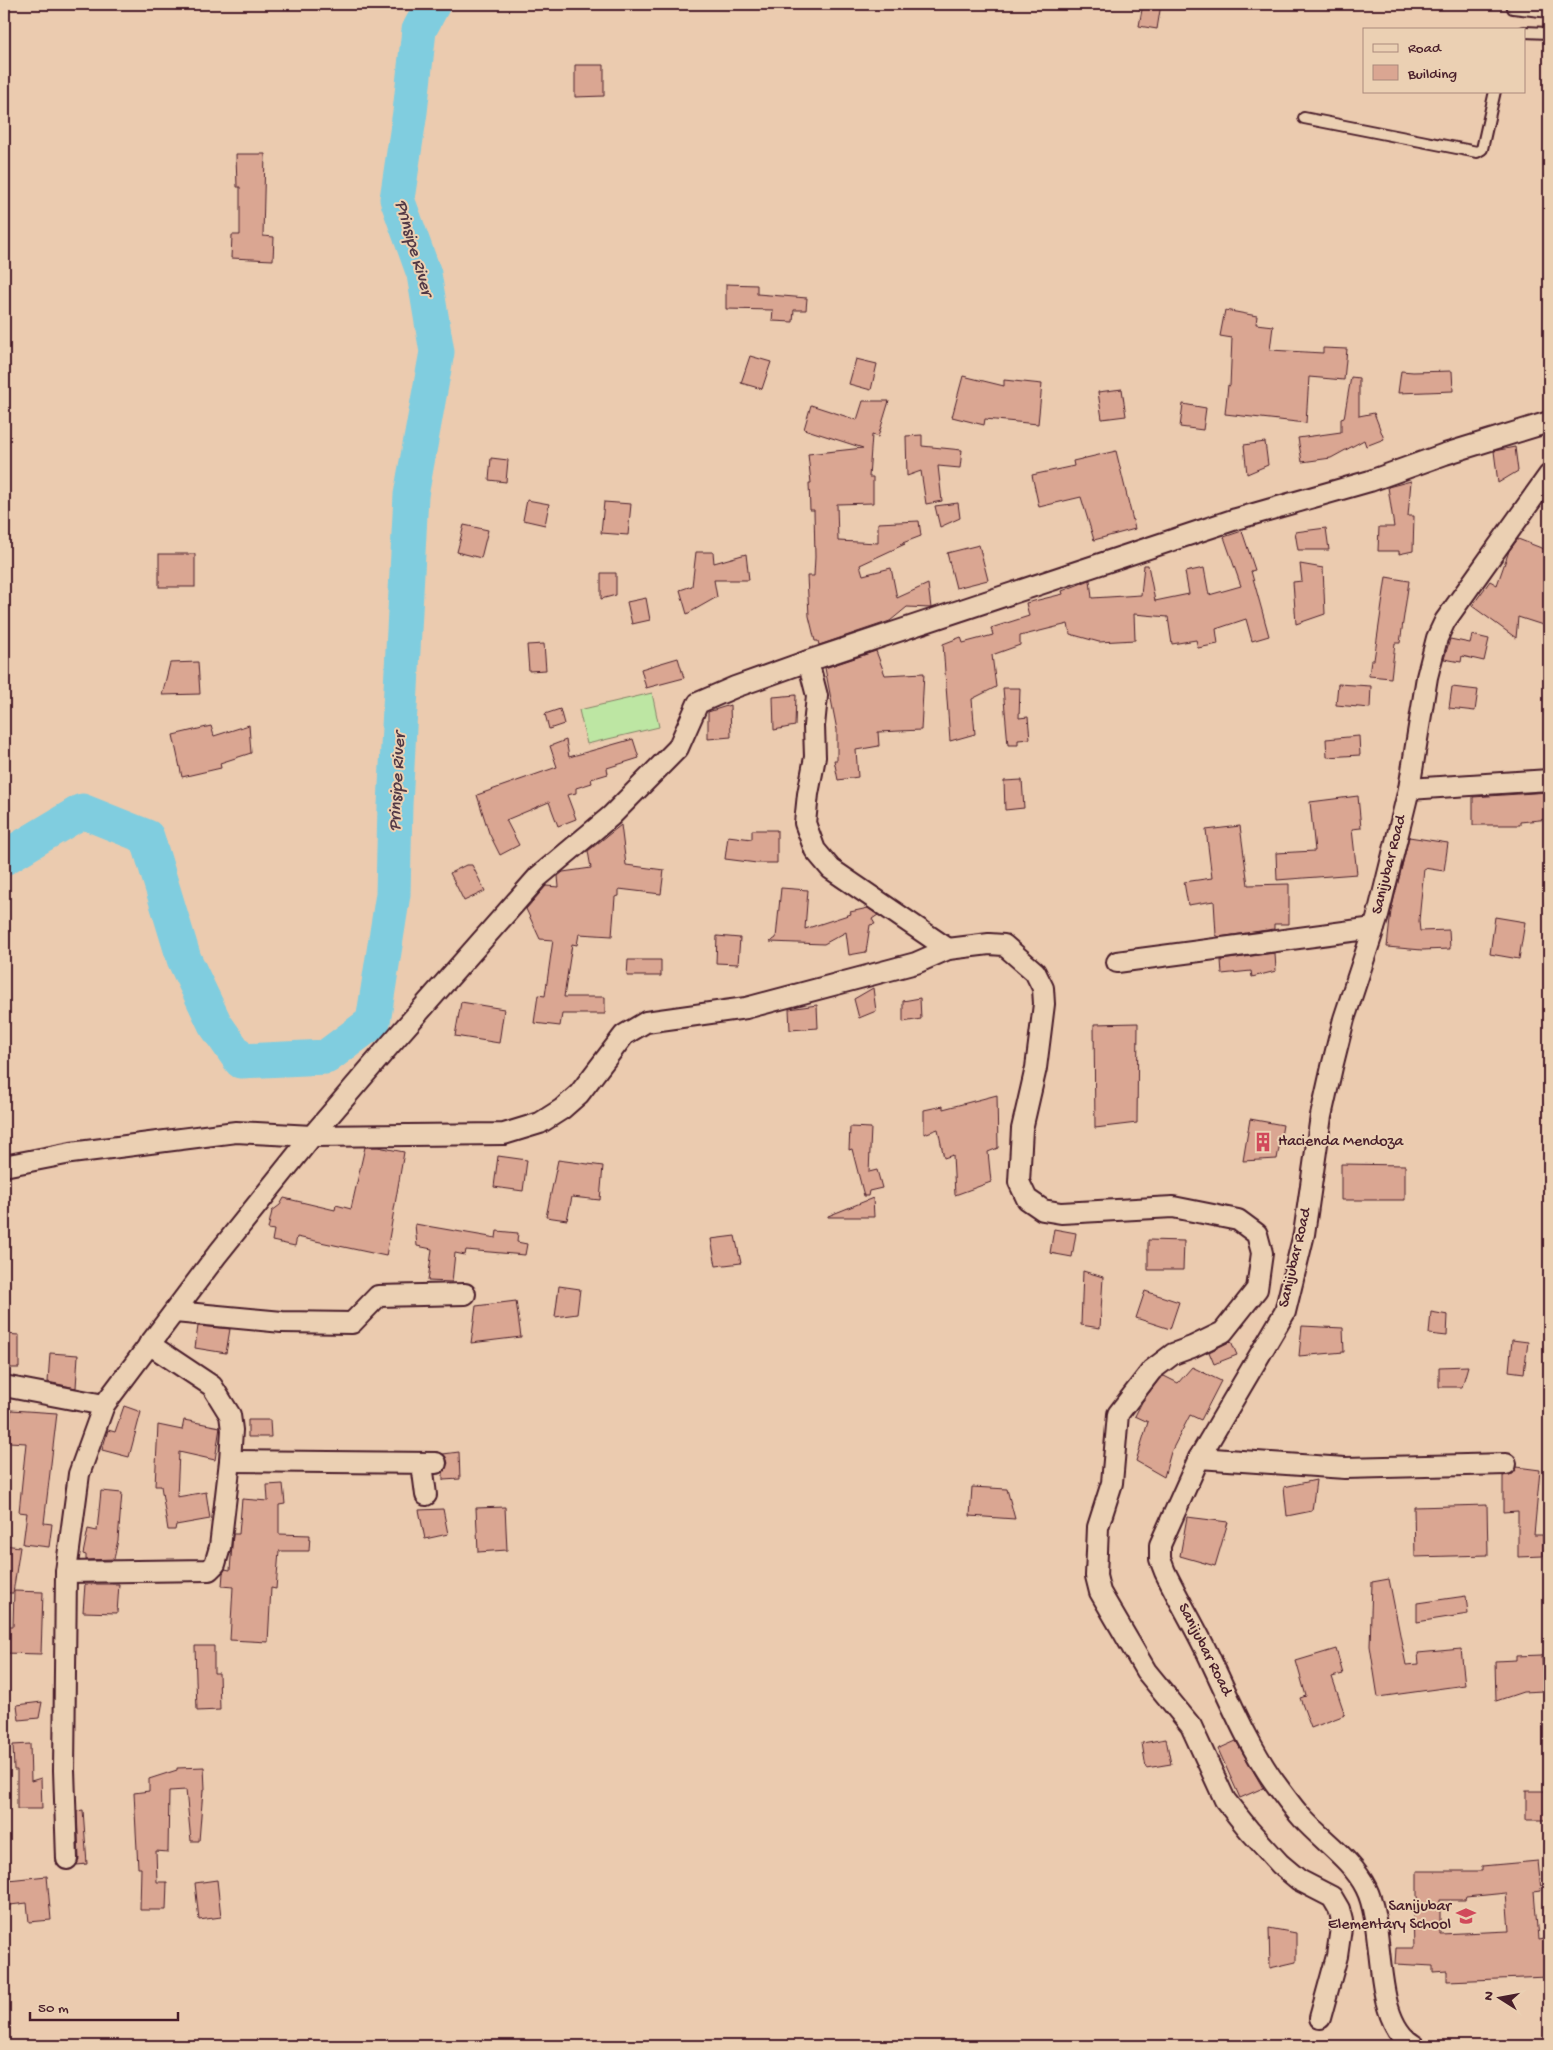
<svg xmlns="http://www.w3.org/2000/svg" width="1553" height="2050" viewBox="0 0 1553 2050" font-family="'Gochi Hand',sans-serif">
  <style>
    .green { fill: #bde6a3; stroke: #848267 }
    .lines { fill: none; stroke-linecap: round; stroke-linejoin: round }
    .river { stroke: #80cddf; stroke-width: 35 }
    .building { fill: #daa692; stroke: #4a1f2b; fill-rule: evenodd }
    .lane-casing { stroke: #4a1f2b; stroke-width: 14 }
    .street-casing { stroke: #4a1f2b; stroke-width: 24 }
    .lane { stroke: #ebd0b3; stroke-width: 10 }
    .street { stroke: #ebd0b3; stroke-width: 20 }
    .labels { text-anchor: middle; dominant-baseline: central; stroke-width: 4; stroke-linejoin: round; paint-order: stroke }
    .street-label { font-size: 16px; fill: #4a1f2b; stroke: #ebd0b3 }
    .poi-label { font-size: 16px; fill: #4a1f2b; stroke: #ebd0b3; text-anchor: start }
    .water-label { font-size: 18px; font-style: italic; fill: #523946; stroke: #ebd0b3 }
  </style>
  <rect width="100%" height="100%" fill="#ebcbaf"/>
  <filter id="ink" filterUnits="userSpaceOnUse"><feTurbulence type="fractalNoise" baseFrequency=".02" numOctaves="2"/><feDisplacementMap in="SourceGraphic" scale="10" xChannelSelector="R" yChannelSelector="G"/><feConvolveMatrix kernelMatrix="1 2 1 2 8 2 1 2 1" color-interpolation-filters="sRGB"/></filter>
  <g filter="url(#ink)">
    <polygon class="green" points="652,693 659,727 587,744 579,710"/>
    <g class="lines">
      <polyline class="river" points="4,858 82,811 147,837 184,959 215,1024 241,1061 326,1057 373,1022 393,894 395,805 411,495 437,352 424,274 397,199 410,112 419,30 433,4"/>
    </g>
    <g class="building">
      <polygon points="1143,4 1161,4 1157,29 1139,26"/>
      <polygon points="575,65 604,65 604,96 575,97"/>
      <polygon points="236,154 265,154 263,236 274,237 273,260 231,258 232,235 240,235 240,187 237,187"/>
      <polygon points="726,284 757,285 757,294 807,298 806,310 794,310 793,322 772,321 773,310 726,309"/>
      <polygon points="1225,310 1257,316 1256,324 1273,326 1270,350 1323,353 1323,348 1347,349 1344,380 1309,377 1306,423 1225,414 1228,385 1230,386 1232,338 1220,336"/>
      <polygon points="750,356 771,362 762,389 741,383"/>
      <polygon points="856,359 877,364 871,390 849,384"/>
      <polygon points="1401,371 1413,372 1452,371 1453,391 1398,393"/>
      <polygon points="963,376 1004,386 1004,380 1042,384 1038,424 985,419 984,425 952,417"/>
      <polygon points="1351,377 1359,378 1359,416 1374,413 1384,439 1366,446 1364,440 1331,458 1302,462 1298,438 1341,432 1341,419 1344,418"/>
      <polygon points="1122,389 1126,416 1102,419 1098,392"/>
      <polygon points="863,401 889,401 878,437 872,435 869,477 873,477 873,503 837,504 838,541 878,543 878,523 919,521 921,536 900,544 905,544 860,565 863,575 891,568 897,598 928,584 931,608 907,607 890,621 819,645 818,641 815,641 809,616 807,576 814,576 815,557 814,510 810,510 809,483 811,483 808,454 863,448 804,429 811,405 857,420"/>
      <polygon points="1183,404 1206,408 1203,430 1180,427"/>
      <polygon points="922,435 922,446 962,450 960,468 938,466 942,501 926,504 921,471 907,476 906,436"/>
      <polygon points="1265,442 1268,465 1247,474 1244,445"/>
      <polygon points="1515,447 1518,471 1498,483 1494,451"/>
      <polygon points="1116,451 1135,529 1094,540 1081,497 1039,507 1032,475 1074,466 1073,461"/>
      <polygon points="491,458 508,460 506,482 489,480"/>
      <polygon points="1411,481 1408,516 1414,516 1413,551 1399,554 1399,551 1378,551 1379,527 1394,527 1388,487"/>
      <polygon points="527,500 549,504 545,525 523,520"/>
      <polygon points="604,502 631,504 628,535 601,533"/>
      <polygon points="958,503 960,518 940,527 935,506"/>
      <polygon points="464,525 488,530 481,558 457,552"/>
      <polygon points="1326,528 1329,550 1298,550 1295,532"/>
      <polygon points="1242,531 1255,570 1251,571 1269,636 1252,641 1246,619 1216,629 1218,644 1198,648 1196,640 1172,644 1168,617 1134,614 1135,640 1099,642 1070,634 1068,624 1020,636 1020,645 992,655 996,687 972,699 975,734 950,741 943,644 961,637 963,643 993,635 991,628 1029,616 1026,603 1063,594 1062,591 1090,580 1092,598 1141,595 1144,565 1148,565 1155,601 1189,594 1185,572 1204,568 1209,595 1241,586 1224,537"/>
      <polygon points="1518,539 1549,551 1549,627 1518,617 1516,638 1472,606 1490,581 1497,585 1509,551"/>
      <polygon points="979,545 988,580 956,588 947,553"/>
      <polygon points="696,552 713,552 714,563 746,554 749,580 714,580 717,597 687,614 680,590 692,586"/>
      <rect x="159" y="554" width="36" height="33"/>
      <polygon points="1300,564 1323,568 1325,614 1296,624 1293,582 1302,581"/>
      <polygon points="601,573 616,573 616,595 601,599"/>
      <polygon points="1386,577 1409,581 1400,643 1395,643 1391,678 1369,676 1371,660 1374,660"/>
      <polygon points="646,598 650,620 632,624 627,602"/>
      <polygon points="1472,635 1489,639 1484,661 1462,656 1461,662 1444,659 1450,639 1470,643"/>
      <polygon points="544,644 546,670 529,671 527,645"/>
      <polygon points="876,651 885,675 924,673 921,730 878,732 879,746 856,750 858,777 838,780 834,760 837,760 837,730 825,668"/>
      <polygon points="678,658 684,678 646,688 641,669"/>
      <polygon points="198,662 200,694 162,695 170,663"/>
      <polygon points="1338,684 1371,686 1370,708 1336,705"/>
      <polygon points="1452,687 1478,690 1475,711 1449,708"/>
      <polygon points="1003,688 1020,688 1019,718 1028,717 1030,739 1018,740 1018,745 1008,745"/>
      <polygon points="796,695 795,726 774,730 773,697"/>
      <polygon points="730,705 731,737 708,739 708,712"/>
      <polygon points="560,709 564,724 549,729 545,714"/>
      <polygon points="249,725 251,753 220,763 221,768 182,777 173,735 211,726 214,736"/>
      <polygon points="1359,736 1360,755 1327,757 1326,739"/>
      <polygon points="633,739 639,758 607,768 608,774 591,779 592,783 576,788 576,793 567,795 576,819 558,826 549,802 506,820 519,845 500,855 489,833 477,795 557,767 550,746 566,740 569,757"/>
      <polygon points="1022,780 1024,808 1005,810 1004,781"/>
      <polygon points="1549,792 1549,819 1520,822 1520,825 1473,825 1473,797"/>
      <polygon points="1358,796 1361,828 1352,829 1357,874 1277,880 1276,853 1315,851 1310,802"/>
      <polygon points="621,825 626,865 664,870 661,894 619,889 619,896 615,897 612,936 579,934 577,945 572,944 564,997 605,997 605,1014 562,1014 560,1026 534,1023 538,995 545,996 553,940 540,939 526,909 546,886 559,887 558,876 563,872 591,868 588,851"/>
      <polygon points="1240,826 1248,885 1289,884 1289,924 1274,924 1274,929 1219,937 1216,935 1214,901 1188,905 1184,882 1212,878 1206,830"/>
      <polygon points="752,830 777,830 777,863 757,863 725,859 728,836 752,839"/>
      <polygon points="1409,837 1448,843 1444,871 1424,868 1419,921 1420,931 1449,930 1450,949 1422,950 1387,947 1391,911"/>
      <polygon points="466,865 472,865 485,891 464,901 450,873"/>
      <polygon points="781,888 808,890 805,929 851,914 850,912 868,908 878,915 872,919 875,924 870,925 866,952 849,955 846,932 824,944 770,942 776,938"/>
      <polygon points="1495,917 1525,922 1519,959 1490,954"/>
      <polygon points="717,936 740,938 738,964 716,963"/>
      <polygon points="1275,953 1276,971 1252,977 1251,971 1222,974 1221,960"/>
      <polygon points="628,960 661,960 661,976 627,976"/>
      <polygon points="873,988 876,1011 859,1018 854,999"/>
      <polygon points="920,998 921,1019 903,1022 903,1001"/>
      <polygon points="461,1002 504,1009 499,1043 455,1036"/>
      <polygon points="817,1005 818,1028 790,1030 789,1009"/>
      <polygon points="1138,1023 1137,1123 1095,1128 1094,1024"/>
      <polygon points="997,1095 998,1148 988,1152 991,1182 955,1195 953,1155 944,1158 938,1129 924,1134 924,1110 943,1106 943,1109"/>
      <polygon points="1250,1119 1283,1125 1277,1159 1243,1161"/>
      <polygon points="850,1127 871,1128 869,1172 877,1170 882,1188 869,1191 868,1196 864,1196 852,1149 849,1150"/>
      <polygon points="365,1147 378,1147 404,1152 386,1256 297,1237 295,1246 272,1241 274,1230 268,1229 272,1211 280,1205 284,1198 335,1210 336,1205 351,1209"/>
      <polygon points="498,1156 527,1160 523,1191 494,1187"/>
      <polygon points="558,1160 603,1166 600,1200 572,1197 567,1220 546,1217"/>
      <polygon points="1341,1164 1405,1165 1405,1200 1341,1200"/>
      <polygon points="873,1198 874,1217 828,1217 828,1216"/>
      <polygon points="415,1224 496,1238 497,1231 518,1233 517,1242 527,1244 525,1255 466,1250 465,1255 455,1253 452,1282 428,1281 432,1249 417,1246"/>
      <polygon points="1054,1229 1076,1233 1072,1257 1050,1253"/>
      <polygon points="735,1236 741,1263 716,1266 711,1239"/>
      <polygon points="1148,1240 1184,1241 1183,1270 1148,1270"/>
      <polygon points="1083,1271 1103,1277 1100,1328 1081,1325"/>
      <polygon points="559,1286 580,1289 577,1314 555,1317"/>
      <polygon points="1145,1291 1179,1302 1170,1329 1136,1318"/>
      <polygon points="516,1301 521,1337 471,1343 476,1306"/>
      <polygon points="1431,1312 1448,1315 1447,1336 1429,1334"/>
      <polygon points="198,1326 230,1329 226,1353 195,1348"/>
      <polygon points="1302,1326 1343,1328 1344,1352 1299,1356"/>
      <polygon points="4,1334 19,1335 19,1368 4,1368"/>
      <polygon points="1512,1340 1528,1342 1524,1373 1509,1371"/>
      <polygon points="1231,1341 1237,1355 1214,1364 1209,1352"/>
      <polygon points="50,1353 78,1355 76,1388 48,1382"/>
      <polygon points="1468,1366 1462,1387 1439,1387 1439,1367"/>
      <polygon points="1192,1367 1221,1381 1201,1420 1190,1415 1171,1452 1164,1477 1136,1461 1148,1422 1135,1416 1142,1402 1160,1378 1164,1376 1178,1383"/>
      <polygon points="124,1406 141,1412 129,1457 102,1450 108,1430 115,1432"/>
      <polygon points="11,1410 57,1413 44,1523 52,1524 49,1547 23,1544 27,1513 19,1512 26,1443 9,1442"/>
      <polygon points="184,1420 220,1427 215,1460 179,1452 177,1497 206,1492 210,1519 176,1525 175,1530 168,1530 161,1486 155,1486 158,1425 182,1430"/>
      <polygon points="248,1420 270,1420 271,1437 248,1437"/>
      <polygon points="459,1452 460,1479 443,1480 443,1472 448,1463 443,1454"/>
      <polygon points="1517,1467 1540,1470 1534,1535 1543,1535 1543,1556 1518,1557 1518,1511 1503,1512 1503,1476 1513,1474"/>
      <polygon points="1316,1480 1312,1511 1287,1516 1284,1487"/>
      <polygon points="283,1484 285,1504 279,1505 279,1534 310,1535 309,1551 279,1551 276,1589 271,1588 268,1642 230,1640 233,1587 222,1586 223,1573 225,1569 230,1570 233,1534 239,1534 242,1499 268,1501 267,1485"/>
      <polygon points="972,1487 1007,1489 1015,1519 970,1516"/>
      <polygon points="101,1491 122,1493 118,1540 114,1559 86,1560 86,1555 83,1554 88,1529 97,1531"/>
      <polygon points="1487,1505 1488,1555 1415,1557 1414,1507"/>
      <polygon points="505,1507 507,1550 478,1552 476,1508"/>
      <polygon points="443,1509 448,1534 425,1539 419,1510"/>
      <polygon points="1187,1517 1228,1522 1215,1566 1180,1556"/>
      <polygon points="4,1545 20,1547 13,1593 4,1593"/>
      <polygon points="1389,1579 1406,1665 1419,1664 1418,1653 1461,1649 1465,1685 1378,1697 1370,1646 1372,1582"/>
      <polygon points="85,1584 119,1584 117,1613 83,1612"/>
      <polygon points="14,1591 43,1592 41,1654 4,1653 4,1626 13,1626"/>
      <polygon points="1466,1596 1468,1614 1417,1622 1417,1603"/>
      <polygon points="195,1646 214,1646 214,1673 219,1673 220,1710 197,1711"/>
      <polygon points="1336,1649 1343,1674 1332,1677 1345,1715 1311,1728 1300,1698 1306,1696 1296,1661"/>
      <polygon points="1542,1655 1543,1691 1523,1692 1496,1701 1495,1661 1516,1660 1516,1656"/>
      <polygon points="42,1702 39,1718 19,1720 17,1705"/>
      <polygon points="1166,1739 1171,1764 1146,1768 1142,1743"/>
      <polygon points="1236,1741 1263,1788 1240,1798 1218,1749"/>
      <polygon points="30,1744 31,1781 41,1778 42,1809 17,1809 17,1770 14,1770 13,1745"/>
      <polygon points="204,1767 205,1789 203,1790 199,1841 191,1841 186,1790 169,1791 168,1852 156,1851 157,1882 167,1882 166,1910 140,1910 141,1868 138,1868 134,1793 149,1791 149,1779 177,1770 177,1768"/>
      <rect x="1526" y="1791" width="23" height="29"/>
      <polygon points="83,1810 87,1864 77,1865 79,1859 77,1811"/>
      <path d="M 1538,1861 L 1541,1890 L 1534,1891 L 1538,1940 L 1549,1938 L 1549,1977 L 1447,1981 L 1447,1971 L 1433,1972 L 1433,1966 L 1395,1964 L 1396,1948 L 1414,1948 L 1413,1909 L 1417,1909 L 1417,1871 L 1482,1871 L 1482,1866 ZM 1506,1893 L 1509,1931 L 1440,1934 L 1440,1900 L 1465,1900 L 1466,1897 Z"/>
      <polygon points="47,1876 51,1920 29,1922 27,1903 10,1905 8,1880"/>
      <polygon points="217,1880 221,1917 199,1920 195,1883"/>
      <polygon points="1269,1928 1296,1933 1296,1962 1270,1968"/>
    </g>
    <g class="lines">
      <defs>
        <g id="lane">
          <polyline points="1512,4 1513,8 1549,12"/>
          <polyline points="1524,32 1549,33"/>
          <polyline points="1304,118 1477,152 1482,149 1495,91"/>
        </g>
        <g id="street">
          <polyline points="808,661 817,696 814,726 815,757 808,794 805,823 815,850 831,869 948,949"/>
          <polyline points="1409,789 1549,780"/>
          <polyline points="1117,962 1374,928"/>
          <polyline points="4,1166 71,1153 236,1132 312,1136 504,1134 540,1123 562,1109 579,1094 624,1035 646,1022 746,1008 916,963 948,949 989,944 1004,945 1035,972 1043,988 1044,1004 1036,1068 1022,1129 1019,1182 1027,1199 1043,1210 1061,1213 1173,1207 1238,1220 1257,1234 1262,1253 1257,1289 1223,1332 1192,1347 1173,1354 1152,1370 1118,1414 1112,1483 1098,1527 1096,1576 1100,1592 1146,1671 1191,1726 1225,1800 1249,1830 1280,1864 1299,1880 1332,1897 1339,1909 1342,1921 1337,1956 1320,2018"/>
          <polyline points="175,1312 282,1322 352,1323 378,1296 465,1294"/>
          <polyline points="4,1386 104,1405"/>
          <polyline points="1199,1458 1345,1468 1506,1464"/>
          <polyline points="230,1461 436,1463"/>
          <polyline points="422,1464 426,1495"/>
          <polyline points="66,1572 209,1570 215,1564 220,1547 230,1461 232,1430 230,1415 212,1386 149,1344"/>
          <polyline points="67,1859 64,1770 66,1572 79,1474 104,1405 216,1256 312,1136 389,1046 538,877 611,816 678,748 698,703 735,687 808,661 1236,519 1370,481 1445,454 1549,422"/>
          <path d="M 1415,2046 C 1370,2022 1387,1929 1366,1888 C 1352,1860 1324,1842 1303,1819 C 1293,1808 1284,1795 1275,1783 C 1249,1747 1231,1703 1212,1663 C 1198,1632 1180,1603 1165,1572 L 1160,1559 L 1160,1545 L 1199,1458 L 1285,1312 L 1304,1234 L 1321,1116 L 1332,1067 L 1344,1019 L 1377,919 L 1409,789 L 1427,677 L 1437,638 L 1445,621 L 1549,475"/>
        </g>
      </defs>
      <use href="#lane" class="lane-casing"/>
      <use href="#street" class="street-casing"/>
      <use href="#lane" class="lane"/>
      <use href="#street" class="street"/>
    </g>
  </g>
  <defs>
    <symbol id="building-bare" viewBox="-9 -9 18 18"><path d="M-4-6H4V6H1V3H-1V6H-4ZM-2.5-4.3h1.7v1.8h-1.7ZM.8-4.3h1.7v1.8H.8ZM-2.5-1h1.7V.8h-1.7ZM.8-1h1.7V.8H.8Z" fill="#d1495b" stroke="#ebd0b3" stroke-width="2.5" paint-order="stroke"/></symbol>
    <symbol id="school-bare" viewBox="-9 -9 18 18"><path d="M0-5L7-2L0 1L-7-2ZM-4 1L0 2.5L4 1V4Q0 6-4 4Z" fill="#d1495b" stroke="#ebd0b3" stroke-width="2.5" paint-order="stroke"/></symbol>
  </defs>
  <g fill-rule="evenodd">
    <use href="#building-bare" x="1249" y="1128" width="28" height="28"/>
    <use href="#school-bare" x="1452" y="1902" width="28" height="28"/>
  </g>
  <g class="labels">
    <g class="street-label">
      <text transform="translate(1390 865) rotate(-76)">Sanijubar Road</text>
      <text transform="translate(1296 1258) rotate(-77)">Sanijubar Road</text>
      <text transform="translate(1204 1650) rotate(63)">Sanijubar Road</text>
    </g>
    <g class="poi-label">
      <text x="1278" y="1142">Hacienda Mendoza</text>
      <text x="1451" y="1907" text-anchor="end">Sanijubar<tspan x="1451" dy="18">Elementary School</tspan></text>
    </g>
    <g class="water-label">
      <text transform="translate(413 248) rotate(74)">Prinsipe River</text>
      <text transform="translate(398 782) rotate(-87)">Prinsipe River</text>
    </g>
  </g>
  <rect width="1553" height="2050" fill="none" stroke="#ebd0b3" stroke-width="20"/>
  <rect x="10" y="10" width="1533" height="2030" fill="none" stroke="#4a1f2b" stroke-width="2" filter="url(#ink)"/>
  <rect x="1363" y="28" width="162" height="65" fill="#ebd0b3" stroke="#ab897d"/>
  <rect x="1373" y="44" width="25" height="8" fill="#ebd0b3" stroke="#ab897d"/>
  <text x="1408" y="52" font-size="15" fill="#4a1f2b">Road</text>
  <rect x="1373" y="65" width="25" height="15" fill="#daa692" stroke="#ab897d"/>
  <text x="1408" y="78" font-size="15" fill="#4a1f2b">Building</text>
  <g transform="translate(1500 1998) rotate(281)" stroke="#ebd0b3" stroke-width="4" paint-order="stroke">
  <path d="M0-4L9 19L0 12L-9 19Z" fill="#4a1f2b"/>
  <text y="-8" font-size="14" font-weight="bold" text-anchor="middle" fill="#4a1f2b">N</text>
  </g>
  <path d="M30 2012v8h148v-8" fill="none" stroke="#4a1f2b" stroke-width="2.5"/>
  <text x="38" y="2012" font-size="15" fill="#4a1f2b" stroke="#ebd0b3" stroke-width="4" paint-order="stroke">50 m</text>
</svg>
